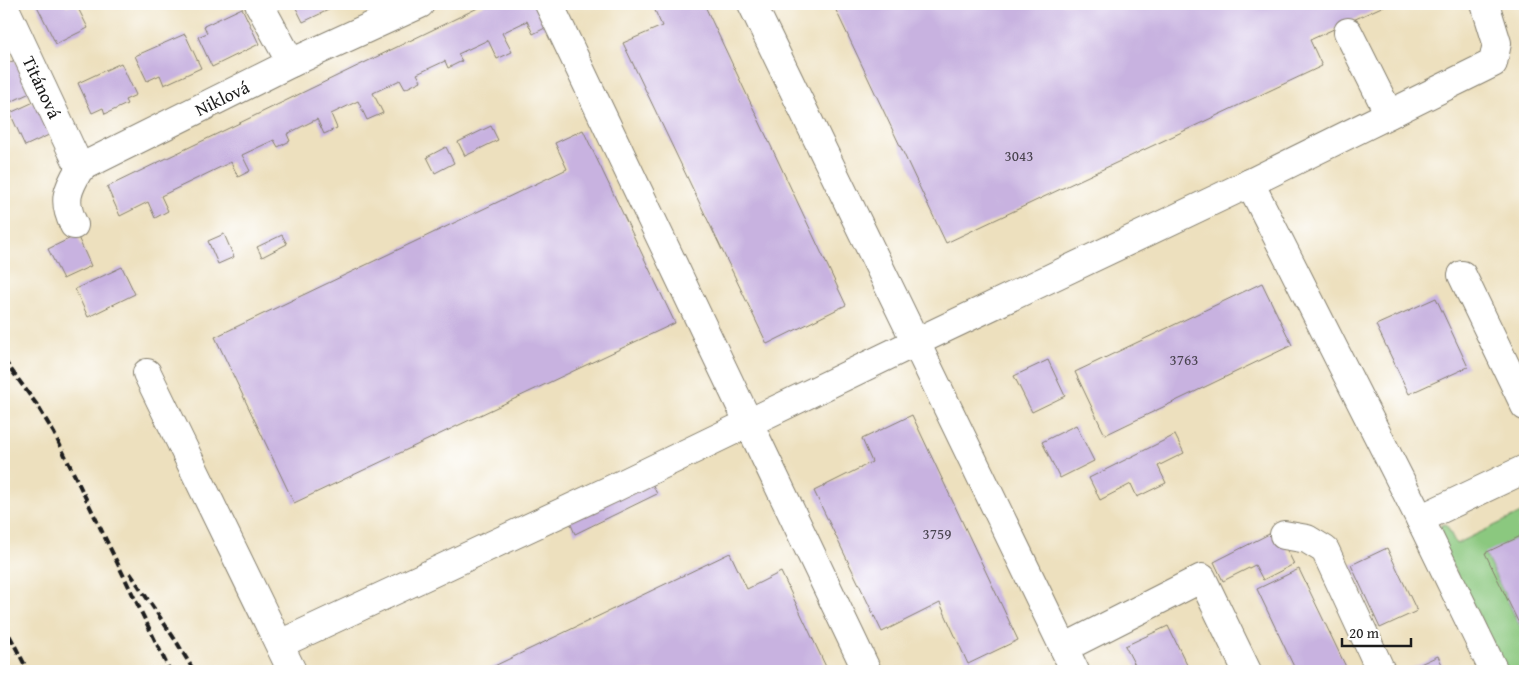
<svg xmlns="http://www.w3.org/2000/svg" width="1529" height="675" viewBox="0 0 1529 675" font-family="'Gentium Book Plus',serif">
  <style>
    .green { fill: #8bc87f; stroke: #54724e }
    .building { fill: #c8b2e0 }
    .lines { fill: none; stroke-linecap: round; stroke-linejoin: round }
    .minor-casing { stroke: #847e6d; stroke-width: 30 }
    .minor { stroke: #fff; stroke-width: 28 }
    .rail { stroke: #1c1c1c; stroke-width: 4; stroke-dasharray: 8 4; stroke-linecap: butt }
    .labels { text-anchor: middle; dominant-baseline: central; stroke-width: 4.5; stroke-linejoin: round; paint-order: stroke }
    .number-label { font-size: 15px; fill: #47424d }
    .street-label { font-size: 18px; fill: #1c1c1c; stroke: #fff }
  </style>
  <rect width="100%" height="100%" fill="#fff"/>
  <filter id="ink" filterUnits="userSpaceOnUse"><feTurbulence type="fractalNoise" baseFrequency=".02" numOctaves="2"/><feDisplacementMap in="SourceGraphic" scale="10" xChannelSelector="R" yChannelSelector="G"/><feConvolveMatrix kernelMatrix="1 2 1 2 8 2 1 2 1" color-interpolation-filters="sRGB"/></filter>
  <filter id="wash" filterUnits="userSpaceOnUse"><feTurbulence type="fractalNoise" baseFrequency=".0096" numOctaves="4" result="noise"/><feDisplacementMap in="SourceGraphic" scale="20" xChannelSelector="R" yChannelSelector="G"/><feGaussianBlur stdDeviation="1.12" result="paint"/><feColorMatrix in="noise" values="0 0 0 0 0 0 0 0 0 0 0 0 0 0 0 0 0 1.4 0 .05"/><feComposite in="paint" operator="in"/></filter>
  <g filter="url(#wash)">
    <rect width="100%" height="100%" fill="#ede0be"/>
    <polygon class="green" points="1525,511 1525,534 1485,554 1525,636 1525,671 1508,671 1446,554 1438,531 1441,525 1446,524 1456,544"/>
    <g id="blocks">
      <g class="building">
        <polygon points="36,4 65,4 67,7 76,4 88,28 56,44"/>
        <polygon points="294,4 341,4 303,22"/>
        <polygon points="486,4 538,4 549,26 533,34 527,21 502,33 512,52 497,59 488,40 458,54 462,61 448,68 445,61 417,74 421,81 405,89 400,80 373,93 383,113 367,120 358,101 331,114 337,128 324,134 317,119 287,134 290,141 278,147 274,140 242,155 250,171 238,177 231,162 161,196 168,211 155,218 148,202 120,216 107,187"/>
        <polygon points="652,4 704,4 846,305 767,344 623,43 662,26"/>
        <polygon points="833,4 1388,4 1310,40 1322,66 946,243"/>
        <polygon points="242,8 259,44 212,67 198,37 207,33 204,26"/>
        <polygon points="185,34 201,68 164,85 160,75 147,81 135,56"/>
        <polygon points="15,60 30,93 4,105 4,65"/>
        <polygon points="121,63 136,95 125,100 127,104 105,114 103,108 92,113 78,83"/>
        <polygon points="36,101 51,134 25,146 10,113"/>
        <polygon points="491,126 498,140 465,156 458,142"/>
        <polygon points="583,130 675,323 294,503 215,337 567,169 555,143"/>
        <polygon points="446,147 454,163 435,173 427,157"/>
        <polygon points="224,234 234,257 218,264 208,241"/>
        <polygon points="77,235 91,266 63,279 48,249"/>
        <polygon points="282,235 287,244 262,257 257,247"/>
        <polygon points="122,267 135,294 88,317 75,289"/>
        <polygon points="1262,283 1292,345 1105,435 1075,372"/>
        <polygon points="1436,298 1468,367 1409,394 1376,325"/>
        <polygon points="1048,360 1065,396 1032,412 1014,376"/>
        <polygon points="912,415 1018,640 968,664 940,603 882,632 814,491 872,462 862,439"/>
        <polygon points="1076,425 1094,461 1060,478 1042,442"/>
        <polygon points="1175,435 1184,453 1158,466 1166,483 1137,497 1131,484 1100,500 1089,478"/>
        <polygon points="651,481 657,494 575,534 569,520"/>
        <polygon points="1277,530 1294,564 1263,580 1255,565 1223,581 1214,562"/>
        <polygon points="1525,534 1525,636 1485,553"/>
        <polygon points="1387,548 1417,611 1380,628 1351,565"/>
        <polygon points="730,553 747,589 781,572 828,671 484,671"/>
        <polygon points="1299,569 1348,671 1296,671 1257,589"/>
        <polygon points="1168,626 1190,671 1138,671 1125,646"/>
        <polygon points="1438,656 1445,671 1405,671"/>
      </g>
    </g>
  </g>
  <g filter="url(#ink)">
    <use href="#blocks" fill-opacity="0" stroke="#847e6d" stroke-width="1"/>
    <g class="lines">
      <defs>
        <g id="minor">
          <polyline points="259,4 291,63"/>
          <polyline points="549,4 867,671"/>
          <polyline points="752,4 1075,671"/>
          <polyline points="4,6 80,168"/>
          <polyline points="1348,32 1389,114"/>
          <polyline points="1250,183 1493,63 1497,43 1485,4"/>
          <path d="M 74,225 C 62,201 67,190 80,168 L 291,63 L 420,4"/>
          <polyline points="1462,275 1525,406"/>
          <polyline points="147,373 292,671"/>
          <polyline points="1420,519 1525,469"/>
          <polyline points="1284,535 1307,539 1325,550 1381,671"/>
          <polyline points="280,644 614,488 916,342 1250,183 1420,519 1494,671"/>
          <polyline points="1064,648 1202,578 1247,671"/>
        </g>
      </defs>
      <use href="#minor" class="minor-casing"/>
      <use href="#minor" class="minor"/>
      <g class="rail">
        <polyline points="4,360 37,405 54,433 170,671"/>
        <polyline points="130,573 176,641 194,671"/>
        <polyline points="4,625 28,671"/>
        <polyline points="4,666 7,671"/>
      </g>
    </g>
  </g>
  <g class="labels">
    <g class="number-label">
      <text x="1019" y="155">3043</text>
      <text x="1184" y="359">3763</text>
      <text x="937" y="533">3759</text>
    </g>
    <g class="street-label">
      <text transform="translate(42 87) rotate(65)">Titánová</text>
      <text transform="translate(222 98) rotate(-26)">Niklová</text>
    </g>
  </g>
  <rect width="1529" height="675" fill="none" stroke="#fff" stroke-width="20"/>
  <path d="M1342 638v8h69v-8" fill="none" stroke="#1c1c1c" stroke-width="2.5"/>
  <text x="1349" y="638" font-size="15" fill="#1c1c1c" stroke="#ffffff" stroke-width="4" paint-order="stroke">20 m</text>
</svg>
